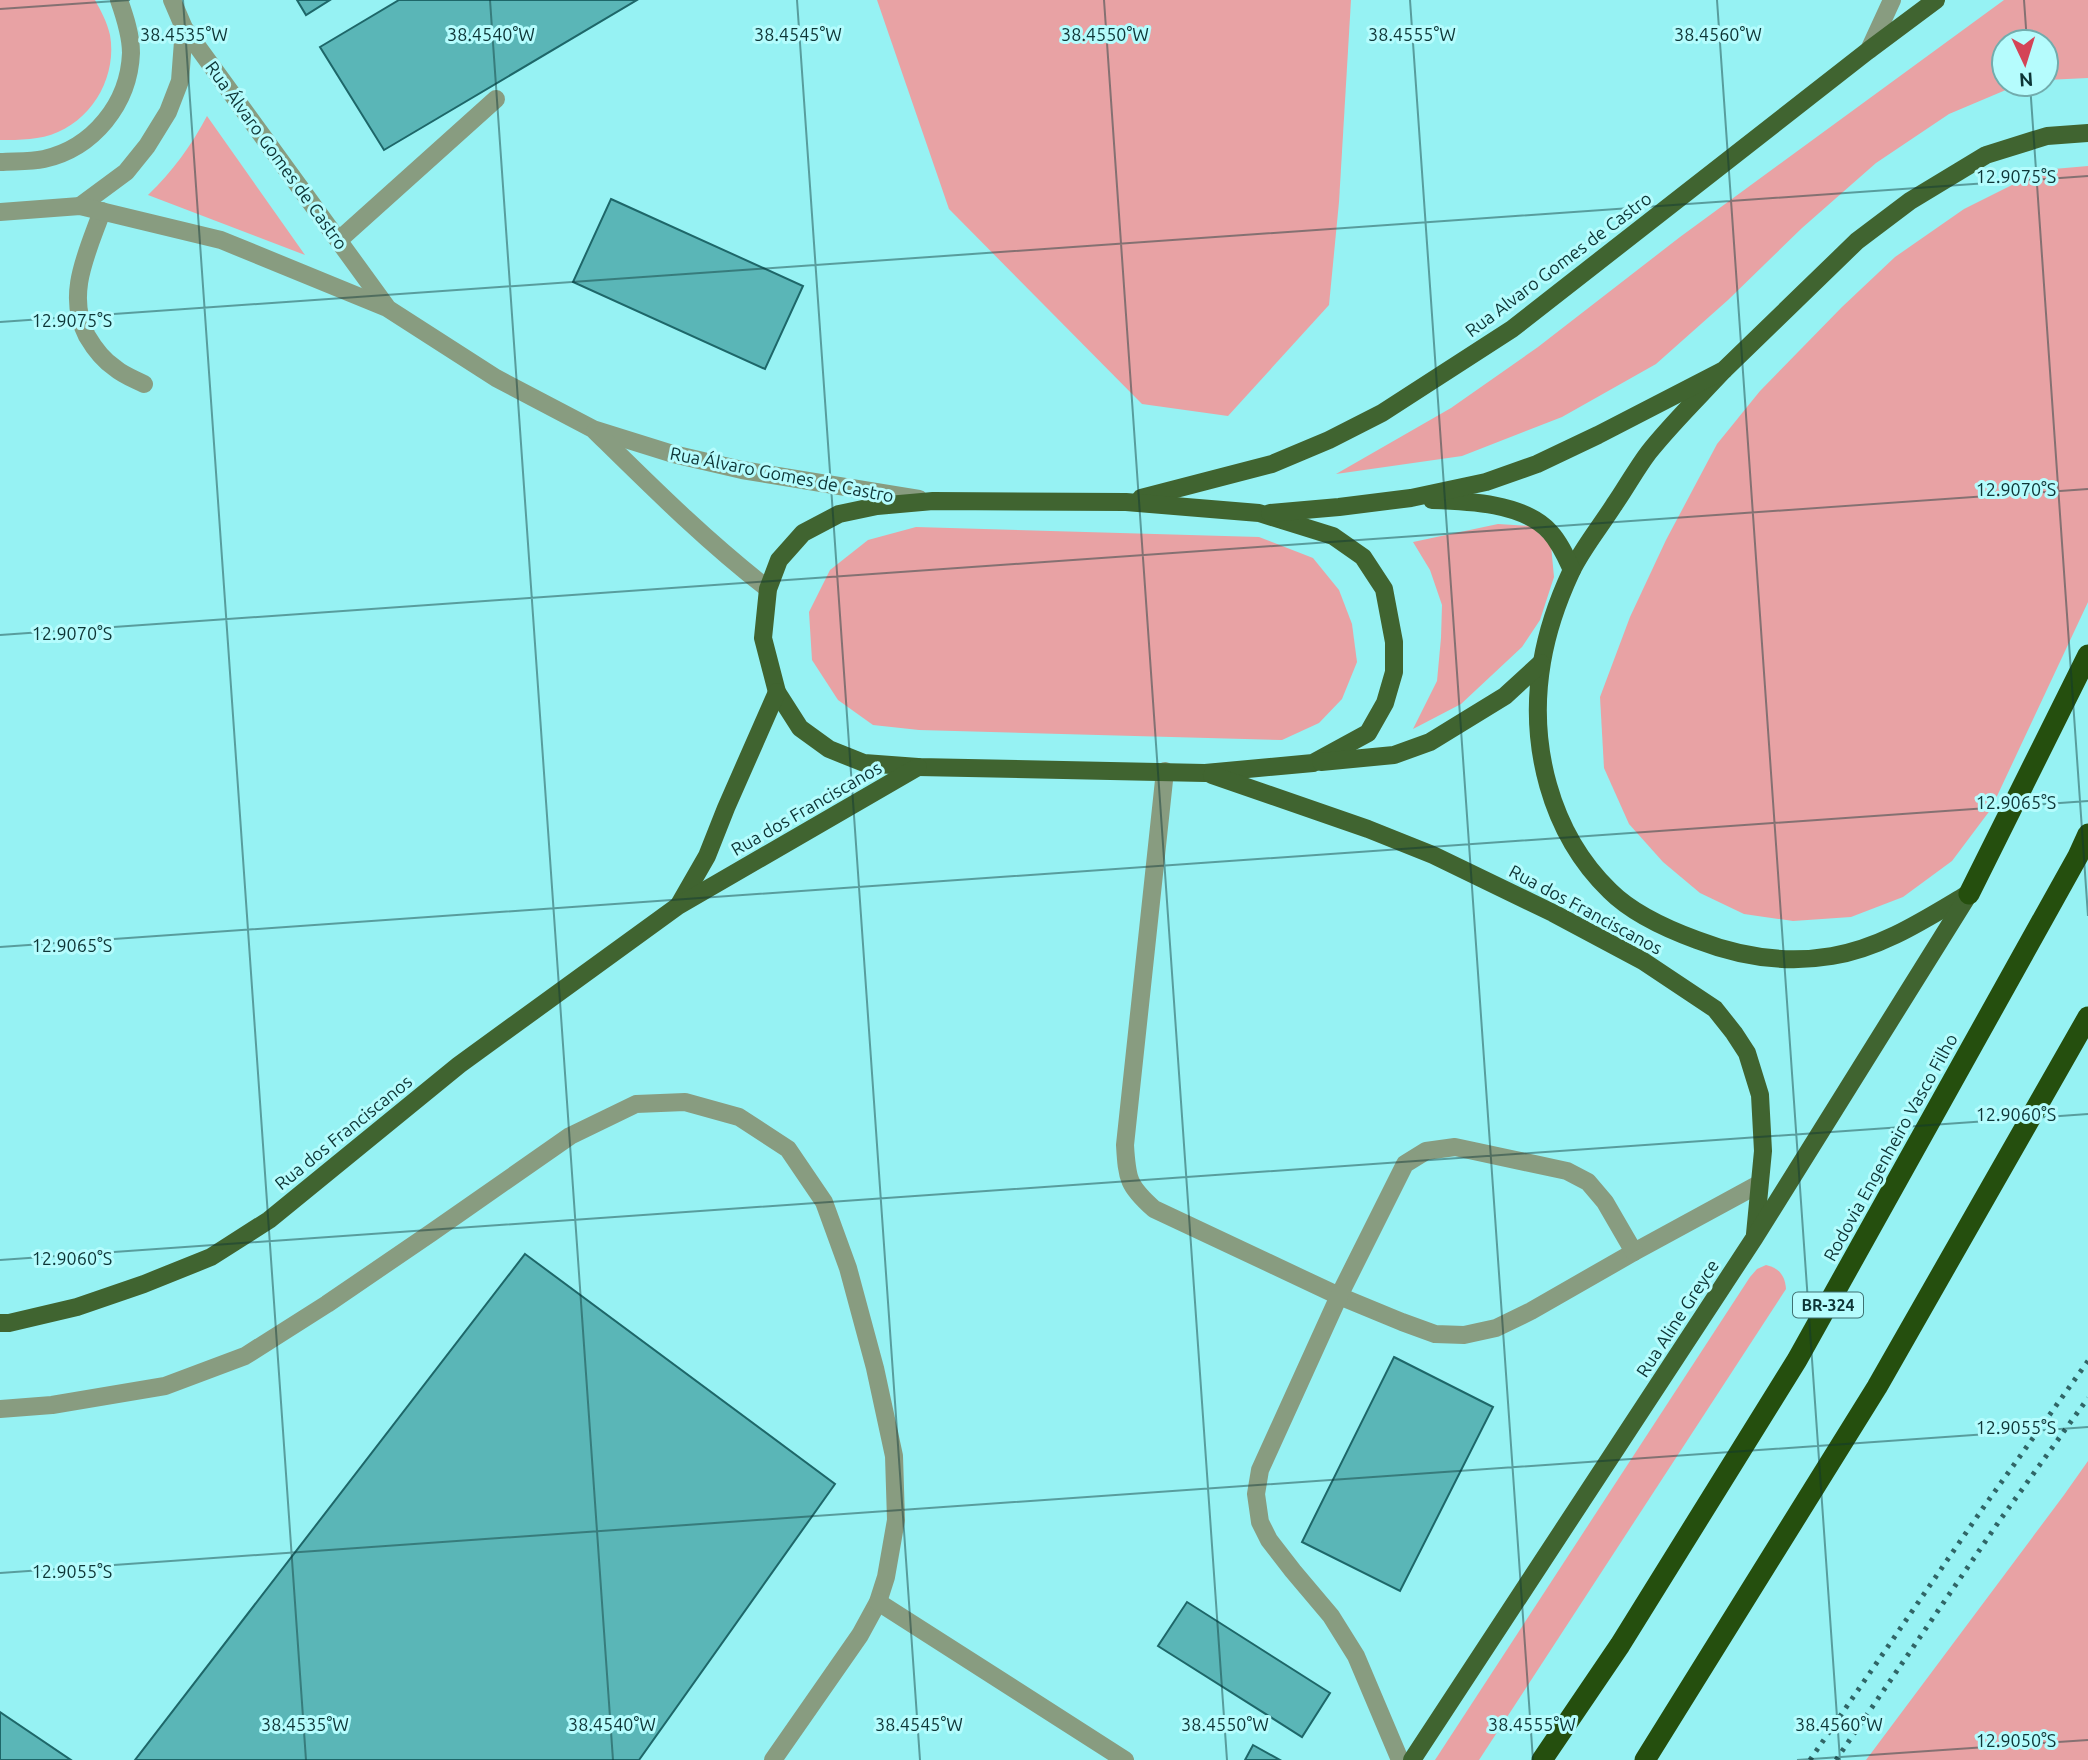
<svg xmlns="http://www.w3.org/2000/svg" width="2088" height="1760" viewBox="0 0 2088 1760" font-family="Ubuntu,sans-serif">
  <style>
    .green { fill: #e8a2a4 }
    .building { fill: #5ab6b7; stroke: #1e6769; stroke-width: 2 }
    .lines { fill: none; stroke-linecap: round; stroke-linejoin: round }
    .minor { stroke: #889c80; stroke-width: 18 }
    .major { stroke: #406430; stroke-width: 18 }
    .highway { stroke: #254f0e; stroke-width: 21 }
    .rail { stroke: #306566; stroke-width: 5; stroke-dasharray: 3.5 7; stroke-linecap: butt }
    .ticks { fill: none; stroke: #0d3536; stroke-width: 2; stroke-opacity: 0.45 }
    .labels { text-anchor: middle; dominant-baseline: central; stroke-width: 6; stroke-linejoin: round; paint-order: stroke }
    .shield { fill: #b5fcfd; stroke: #3f7172; stroke-width: 2 }
    .shield-label { font-size: 16px; font-weight: bold; fill: #0d3536 }
    .street-label { font-size: 18px; fill: #0d3536; stroke: #b5fcfd }
    .ticks-label { font-size: 18px; text-anchor: middle; fill: #0d3536; stroke: #b5fcfd; stroke-width: 6; stroke-linejoin: round; paint-order: stroke }
  </style>
  <rect width="100%" height="100%" fill="#96f2f3"/>
  <g class="green">
    <path d="M 0,0 L 95,0 C 101,11 107,22 110,35 C 117,74 95,116 58,132 C 40,140 20,140 0,140 Z"/>
    <polygon points="877,0 1351,0 1339,202 1329,305 1228,416 1142,404 949,209"/>
    <polygon points="2004,0 2088,0 2088,78 2046,80 2046,42 2004,42 2004,84 2020,84 1949,114 1876,163 1802,228 1728,300 1656,364 1562,417 1462,456 1336,474 1451,408 1538,347 1680,237"/>
    <path d="M 207,116 L 305,255 L 148,195 C 173,171 191,146 207,116 Z"/>
    <polygon points="2088,166 2088,602 1991,809 1952,861 1903,897 1851,917 1793,921 1744,914 1700,893 1663,862 1629,824 1604,768 1600,697 1630,617 1666,540 1717,444 1760,391 1842,307 1895,257 1964,209 2042,170"/>
    <polygon points="1498,524 1531,526 1551,545 1554,577 1540,620 1522,647 1461,704 1413,729 1437,681 1441,638 1442,605 1430,570 1413,542"/>
    <polygon points="916,527 1259,537 1313,558 1339,590 1352,624 1357,662 1342,699 1319,723 1282,740 919,730 873,725 838,700 812,660 809,612 830,570 868,540"/>
    <path d="M 1766,1265 C 1779,1268 1785,1275 1786,1289 L 1479,1760 L 1435,1760 L 1750,1277 L 1757,1269 Z"/>
    <polygon points="2088,1461 2088,1760 1866,1760 2064,1495"/>
  </g>
  <g class="building">
    <polygon points="297,0 330,0 306,15"/>
    <polygon points="399,0 637,0 384,150 320,47"/>
    <polygon points="611,199 803,286 765,369 573,282"/>
    <polygon points="525,1254 835,1484 639,1760 135,1760"/>
    <polygon points="1394,1357 1493,1407 1400,1591 1302,1542"/>
    <polygon points="1187,1602 1330,1693 1302,1737 1158,1646"/>
    <polygon points="0,1712 71,1760 0,1760"/>
    <polygon points="1253,1745 1280,1760 1245,1760"/>
  </g>
  <g class="lines">
    <g class="minor">
      <polyline points="172,0 184,28 386,306"/>
      <polyline points="1869,50 1892,0"/>
      <path d="M 0,162 C 14,161 30,162 44,159 C 93,148 129,104 131,53 C 131,35 125,17 119,0"/>
      <polyline points="80,206 126,172 147,146 168,112 180,81 184,28"/>
      <path d="M 102,211 C 88,251 65,294 87,336 C 94,348 103,360 115,368 C 123,375 134,379 144,384"/>
      <polyline points="0,212 80,206 221,240 387,308 496,378 593,429 673,454 742,470 919,499"/>
      <polyline points="339,240 496,99"/>
      <path d="M 595,431 C 651,486 706,541 768,589"/>
      <path d="M 1165,771 L 1125,1145 C 1127,1179 1128,1186 1154,1209 L 1339,1296 L 1402,1322 L 1435,1334 L 1464,1335 L 1496,1328 L 1531,1311 L 1634,1252 L 1759,1184"/>
      <polyline points="0,1409 52,1405 165,1386 245,1356 327,1304 431,1233 570,1136 636,1104 685,1102 739,1117 788,1149 824,1202 848,1268 875,1368 894,1456 896,1520 886,1577 878,1602 860,1635 773,1760"/>
      <polyline points="878,1602 1125,1760"/>
      <polyline points="1400,1760 1356,1656 1331,1616 1293,1571 1269,1540 1260,1522 1256,1494 1260,1470 1339,1296 1405,1164 1426,1151 1455,1147 1567,1171 1588,1182 1605,1202 1634,1252"/>
    </g>
    <g class="major">
      <path d="M 1724,370 C 1699,397 1672,423 1649,452 C 1636,469 1626,488 1614,505 C 1600,527 1582,549 1571,572 C 1558,600 1547,632 1542,662 C 1528,744 1550,833 1610,891 C 1633,914 1667,929 1697,940 C 1741,957 1785,964 1832,956 C 1881,948 1924,920 1966,895"/>
      <polyline points="1141,498 1272,464 1329,440 1382,413 1512,329 1869,50 1936,0"/>
      <path d="M 1432,500 C 1468,501 1524,503 1550,532 C 1560,543 1566,557 1572,570"/>
      <polygon points="933,501 1126,502 1259,513 1333,536 1363,557 1384,589 1394,642 1394,672 1385,703 1368,733 1313,763 1205,773 918,767 864,763 829,749 800,728 777,692 763,638 768,589 779,560 803,533 839,514 877,506"/>
      <polyline points="1270,513 1339,507 1411,498 1486,482 1537,464 1598,435 1724,370 1857,241 1910,201 1986,155 2047,136 2088,133"/>
      <polyline points="1321,762 1394,755 1430,742 1505,696 1541,663"/>
      <polyline points="1212,775 1368,829 1433,855 1553,913 1643,961 1715,1009 1734,1033 1747,1053 1760,1095 1763,1151 1755,1234"/>
      <polyline points="680,903 707,856 726,808 777,692"/>
      <polyline points="0,1323 9,1323 77,1307 144,1284 211,1257 269,1220 459,1065 678,906 918,767"/>
      <polyline points="1412,1760 1755,1237 1969,894"/>
    </g>
    <g class="highway">
      <polyline points="1969,894 2088,655"/>
      <polyline points="1542,1760 1620,1645 1797,1360 2078,856 2088,834"/>
      <polyline points="1645,1760 1877,1387 2088,1017"/>
    </g>
    <g class="rail">
      <polyline points="1810,1760 1983,1508 2088,1361"/>
      <polyline points="1836,1760 2000,1520 2088,1398"/>
    </g>
  </g>
  <path class="ticks" d="M 183,0 L 306,1760M 490,0 L 613,1760M 797,0 L 920,1760M 1104,0 L 1227,1760M 1410,0 L 1533,1760M 1717,0 L 1840,1760M 2024,0 L 2027,42M 0,9 L 130,0M 2030,84 L 2088,916M 0,322 L 2088,176M 0,635 L 2088,489M 0,947 L 2088,801M 0,1260 L 2088,1114M 0,1573 L 2088,1427M 1797,1760 L 2088,1740"/>
  <g class="labels">
    <rect class="shield" x="1793" y="1292.5" width="70" height="25" rx="5"/>
    <g class="shield-label">
      <text x="1828" y="1305">BR-324</text>
    </g>
    <g class="street-label">
      <text transform="translate(277 155) rotate(54)">Rua Álvaro Gomes de Castro</text>
      <text transform="translate(1558 264) rotate(-37)">Rua Alvaro Gomes de Castro</text>
      <text transform="translate(782 474) rotate(11)">Rua Álvaro Gomes de Castro</text>
      <text transform="translate(806 808) rotate(-30)">Rua dos Franciscanos</text>
      <text transform="translate(1586 909) rotate(28)">Rua dos Franciscanos</text>
      <text transform="translate(343 1132) rotate(-39)">Rua dos Franciscanos</text>
      <text transform="translate(1890 1147) rotate(-61)">Rodovia Engenheiro Vasco Filho</text>
      <text transform="translate(1677 1318) rotate(-57)">Rua Aline Greyce</text>
    </g>
  </g>
  <g class="ticks-label">
    <text x="184" y="41">38.4535°W</text>
    <text x="491" y="41">38.4540°W</text>
    <text x="798" y="41">38.4545°W</text>
    <text x="1105" y="41">38.4550°W</text>
    <text x="1412" y="41">38.4555°W</text>
    <text x="1718" y="41">38.4560°W</text>
    <text x="2016" y="183">12.9075°S</text>
    <text x="72" y="327">12.9075°S</text>
    <text x="2016" y="496">12.9070°S</text>
    <text x="72" y="640">12.9070°S</text>
    <text x="2016" y="809">12.9065°S</text>
    <text x="72" y="952">12.9065°S</text>
    <text x="2016" y="1121">12.9060°S</text>
    <text x="72" y="1265">12.9060°S</text>
    <text x="2016" y="1434">12.9055°S</text>
    <text x="72" y="1578">12.9055°S</text>
    <text x="305" y="1731">38.4535°W</text>
    <text x="612" y="1731">38.4540°W</text>
    <text x="919" y="1731">38.4545°W</text>
    <text x="1225" y="1731">38.4550°W</text>
    <text x="1532" y="1731">38.4555°W</text>
    <text x="1839" y="1731">38.4560°W</text>
    <text x="2016" y="1747">12.9050°S</text>
  </g>
  <g transform="translate(2025 63) rotate(176)"><circle r="33" fill="#b5fcfd" stroke="#72acad" stroke-width="2"/>
  <path d="M0-5L12 26L0 18L-12 26Z" fill="#d44457"/>
  <text y="-10" font-size="19" font-weight="bold" text-anchor="middle" fill="#0d3536">N</text>
  </g>
</svg>
